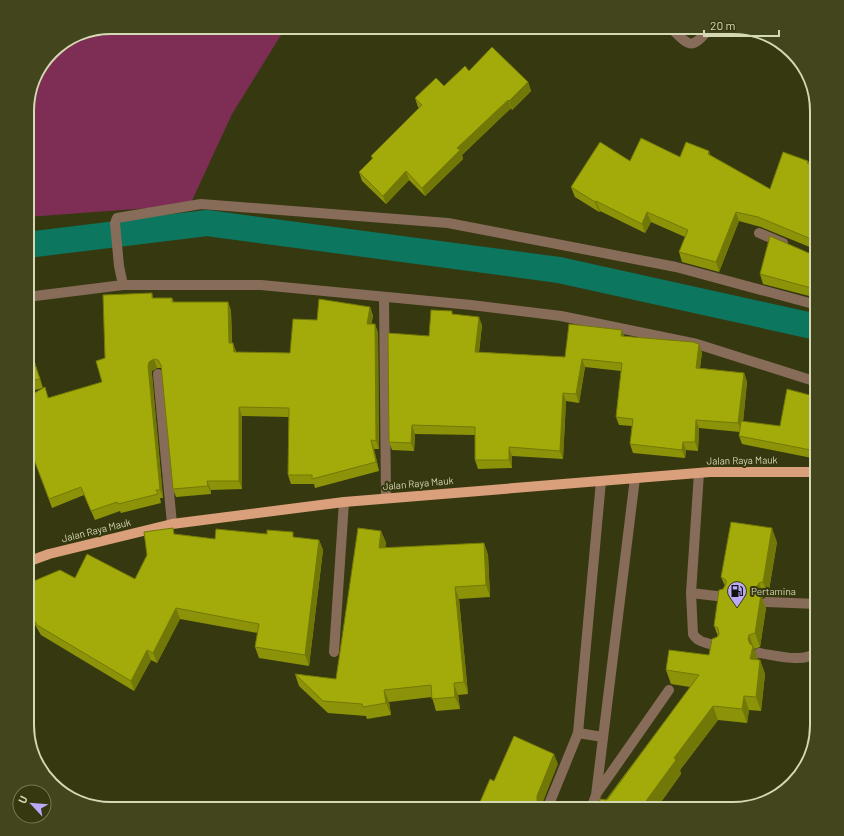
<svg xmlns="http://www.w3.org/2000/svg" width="844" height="836" viewBox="0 0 844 836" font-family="Barlow,sans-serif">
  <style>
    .green { fill: #7e2e55 }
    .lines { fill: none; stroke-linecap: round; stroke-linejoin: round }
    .canal { stroke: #0c765f; stroke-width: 26 }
    .minor { stroke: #886c5a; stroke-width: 10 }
    .major { stroke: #daa07c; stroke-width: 10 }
    .wall { fill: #8c9309 }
    .shaded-wall { fill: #727807 }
    .building { fill: #a3ab0a; stroke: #727807 }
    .labels { text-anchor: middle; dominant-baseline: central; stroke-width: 4; stroke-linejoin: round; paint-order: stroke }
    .street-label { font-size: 10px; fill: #d4d9b3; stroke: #363810 }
    .poi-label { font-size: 10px; fill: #d4d9b3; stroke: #363810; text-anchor: start }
    .rim { fill: none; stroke: #d4d9b3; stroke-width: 2 }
  </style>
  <rect width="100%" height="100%" fill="#363810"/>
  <polygon class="green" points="111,27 286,27 232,114 190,205 27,217 27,105 36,74 55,48 79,33"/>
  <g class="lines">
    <polyline class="canal" points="27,245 207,223 559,270 817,327"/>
    <g class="minor">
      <path d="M 670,27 C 691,48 691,50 711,27"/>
      <polyline points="759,233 783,243"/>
      <polyline points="123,285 119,266 115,223 117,218 201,204 448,223 676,267 817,305"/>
      <polyline points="27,297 123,285 261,285 471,305 561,316 697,344 817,382"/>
      <polyline points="384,297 386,498"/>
      <polyline points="158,374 172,524"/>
      <polyline points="699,473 691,593 725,597"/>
      <path d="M 691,593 L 693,634 C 698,643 708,643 718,646"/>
      <polyline points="767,602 817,604"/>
      <polyline points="334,652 344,502"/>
      <path d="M 759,653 C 775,655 804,664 817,652"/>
      <polyline points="578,733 603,737"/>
      <polyline points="597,793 669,690"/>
      <polyline points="547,809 578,733 601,481"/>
      <polyline points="591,809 596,795 635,478"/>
    </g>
    <polyline class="major" points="27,562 49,554 172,524 344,502 710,472 817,472"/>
  </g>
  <g class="wall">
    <polygon points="469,71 528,82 531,91 512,110 511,108 462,155 463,159 425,196 409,180 386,204 362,181 359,172 372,159 371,156 419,108 418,107 415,98 444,86"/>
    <polygon points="709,151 710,155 770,189 808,161 810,164 817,167 817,250 761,227 739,221 719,272 682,262 679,252 685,237 651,222 645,233 600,211 599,212 575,197 571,187 630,161 680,157"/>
    <polygon points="817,252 817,298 763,284 760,274 811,254"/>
    <polygon points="152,293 153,298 172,298 174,302 228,302 231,311 232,343 236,352 290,353 317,320 370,307 373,316 371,324 375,324 378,333 379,449 374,449 379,471 315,488 314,484 291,484 288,475 289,417 242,416 242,489 211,490 211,494 176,497 173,489 162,369 161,368 157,368 152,371 152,375 163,498 160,498 161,503 121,513 120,511 95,520 84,495 52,508 27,441 43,388 27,392 27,341 31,350 43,388 49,398 102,382 105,358"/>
    <polygon points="453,314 482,325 479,352 565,357 625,337 702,352 700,368 744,373 747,382 743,422 780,426 817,397 817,459 742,444 739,436 740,432 699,428 698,451 686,450 685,458 633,453 630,444 632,426 619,425 616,417 621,371 585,367 579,403 566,401 563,459 512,456 512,468 478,469 475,460 475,435 415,434 414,451 392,450 389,442 429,336"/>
    <polygon points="381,531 386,543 385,548 484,543 488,555 490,597 459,599 468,694 458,695 460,709 436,711 432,697 389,702 391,715 367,719 366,716 328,713 299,686 295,674 336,679"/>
    <polygon points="175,534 215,539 295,537 319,540 323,550 309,666 259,658 255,647 258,633 180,619 157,663 151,660 134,691 41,635 27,611 27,586 75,578 135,579"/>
    <polygon points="777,542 768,596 764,596 762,598 766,608 760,647 754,649 758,660 760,660 765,674 761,711 749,710 747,723 718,720 680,770 681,774 656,809 599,809 690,687 671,684 666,670 709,655 718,636 714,626 723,589 725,586 721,577"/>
  </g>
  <g class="shaded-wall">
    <polygon points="528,82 531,91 512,110 509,101"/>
    <polygon points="508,100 511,108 462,155 463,159 425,196 422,188 457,148"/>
    <polygon points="406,171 409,180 386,204 383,196"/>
    <polygon points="596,201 600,211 599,212 595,202"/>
    <polygon points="647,212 651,222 645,233 642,224"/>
    <polygon points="736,212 739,221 719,272 716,262"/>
    <polygon points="228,302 231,311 232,352 229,343"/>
    <polygon points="370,307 373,316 370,332 367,324"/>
    <polygon points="479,317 482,325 478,360 475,352"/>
    <polygon points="375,324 378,333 379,449 376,441"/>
    <polygon points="622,330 625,338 621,336"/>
    <polygon points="27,340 31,350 43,388"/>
    <polygon points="233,343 236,351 237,360 234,352"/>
    <polygon points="699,344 702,352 699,376 696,368"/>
    <polygon points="154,359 157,368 152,371 152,375 163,498 160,490 148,366 149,362"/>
    <polygon points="582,359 585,367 579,403 576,394"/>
    <polygon points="744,373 747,382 742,432 738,423"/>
    <polygon points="563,393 566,401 563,459 560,451"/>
    <polygon points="239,407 242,416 242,489 239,481"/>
    <polygon points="696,420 699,428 698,451 695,442"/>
    <polygon points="412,425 415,434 414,451 411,443"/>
    <polygon points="371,440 374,449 379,471 376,462"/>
    <polygon points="683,442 686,450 685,458 682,450"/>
    <polygon points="509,447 512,456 512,468 509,460"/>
    <polygon points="207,481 211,490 211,494 208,486"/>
    <polygon points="772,528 777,542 768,596 763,582"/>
    <polygon points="381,531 386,543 383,560 379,548"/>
    <polygon points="319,540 323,550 309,666 305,655"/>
    <polygon points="484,543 488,555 490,597 486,585"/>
    <polygon points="759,583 764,596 762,598 766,608 760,647 755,633 756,592 756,588"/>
    <polygon points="455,587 459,599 468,694 464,682"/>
    <polygon points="176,608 180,619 157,663 153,653"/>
    <polygon points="749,635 758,659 755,673 750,659 748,639"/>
    <polygon points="147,650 151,660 134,691 131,681"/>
    <polygon points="760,660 765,674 761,711 756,697"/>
    <polygon points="454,683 458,695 460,709 455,697"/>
    <polygon points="384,690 389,702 391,715 386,703"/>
    <polygon points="744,696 749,710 747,723 742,709"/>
    <polygon points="713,706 718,720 680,770 681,774 656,809 645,809 646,801 674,758"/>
    <polygon points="554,754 558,764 541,807 541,809 534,809 537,796"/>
  </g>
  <g class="building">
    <polygon points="492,47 528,82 509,101 508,100 457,148 460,150 422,188 406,171 383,196 359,172 373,158 371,156 422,105 415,98 436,78 444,86 465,66 469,71"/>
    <polygon points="641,138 680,157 686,142 709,151 708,154 770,189 783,152 808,161 807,163 817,167 817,243 816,241 758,217 736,212 716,262 679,252 688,230 647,212 642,224 596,201 595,202 571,187 600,142 630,161"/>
    <polygon points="770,236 811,254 817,252 817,290 815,289 760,274"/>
    <polygon points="152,293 152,298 172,298 172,302 228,302 229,343 233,343 234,352 290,353 293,319 317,320 319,299 370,307 367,324 375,324 376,441 371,440 376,462 312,479 312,475 288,475 289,408 239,407 239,481 207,481 208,486 173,489 161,365 158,360 154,359 149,362 148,366 160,490 156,490 158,494 118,504 117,502 91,511 81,487 49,499 27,441 27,397 45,387 48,398 102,382 96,361 105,358 103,295"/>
    <polygon points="431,310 452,311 452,314 479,317 475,352 565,357 569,324 622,330 621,336 693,342 699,344 696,368 744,373 738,423 696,420 695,442 683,442 682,450 630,444 633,419 616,417 622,363 582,359 576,394 563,393 560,451 509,447 509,460 475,460 475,427 412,425 411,443 389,442 388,333 429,336"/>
    <polygon points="27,341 40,379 27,382"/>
    <polygon points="787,389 817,397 816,400 817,400 817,446 816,451 739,436 741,421 780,426"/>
    <polygon points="731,522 772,528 763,582 759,583 756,588 756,592 761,595 755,633 749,635 748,639 750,644 753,646 750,659 760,660 756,697 744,696 742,709 713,706 674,758 676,760 646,801 645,809 599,809 600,799 607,800 699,675 666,670 669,650 709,655 712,639 717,637 719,634 718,628 714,626 719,590 723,589 726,584 726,580 721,577"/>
    <polygon points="173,528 174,534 215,539 216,529 267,534 267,530 293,532 293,537 319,540 305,655 255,647 259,624 176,608 153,653 147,650 131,681 37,625 27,608 27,586 29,583 60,570 75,578 87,554 135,579 147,555 144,532"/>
    <polygon points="358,528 381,531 379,548 484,543 486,585 455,587 464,682 454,683 455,697 432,699 431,685 384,690 386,703 363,707 362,704 323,701 295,674 336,679"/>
    <polygon points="514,736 554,754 537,796 537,801 534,809 477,809 490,779 494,781"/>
  </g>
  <defs>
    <symbol id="fuel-pin" viewBox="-11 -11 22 30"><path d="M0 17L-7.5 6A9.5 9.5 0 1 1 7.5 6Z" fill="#baaaf7" stroke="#363810"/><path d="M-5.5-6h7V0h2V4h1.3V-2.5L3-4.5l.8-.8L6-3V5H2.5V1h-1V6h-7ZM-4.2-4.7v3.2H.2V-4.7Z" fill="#111"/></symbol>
  </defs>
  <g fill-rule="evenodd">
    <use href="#fuel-pin" x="726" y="580" width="22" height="30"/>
  </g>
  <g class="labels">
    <g class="street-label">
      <text transform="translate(742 460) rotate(-1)">Jalan Raya Mauk</text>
      <text transform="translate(418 483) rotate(-5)">Jalan Raya Mauk</text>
      <text transform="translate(96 530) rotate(-14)">Jalan Raya Mauk</text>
    </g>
    <g class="poi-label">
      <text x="751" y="591">Pertamina</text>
    </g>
  </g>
  <path d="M0 0H844V836H0ZM111 34H733A77 77 0 0 1 810 111V725A77 77 0 0 1 733 802H111A77 77 0 0 1 34 725V111A77 77 0 0 1 111 34Z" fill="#43451d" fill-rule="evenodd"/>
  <path class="rim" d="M111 34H733A77 77 0 0 1 810 111V725A77 77 0 0 1 733 802H111A77 77 0 0 1 34 725V111A77 77 0 0 1 111 34Z"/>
  <g transform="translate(32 804) rotate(296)"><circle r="19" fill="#363810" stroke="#757851"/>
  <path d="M0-3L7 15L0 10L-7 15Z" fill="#baaaf7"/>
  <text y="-6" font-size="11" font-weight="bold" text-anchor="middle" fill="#d4d9b3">U</text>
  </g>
  <path d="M704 30v6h75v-6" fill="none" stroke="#d4d9b3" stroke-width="2"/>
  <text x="710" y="30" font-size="12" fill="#d4d9b3" stroke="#363810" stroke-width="3" paint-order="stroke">20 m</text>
</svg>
